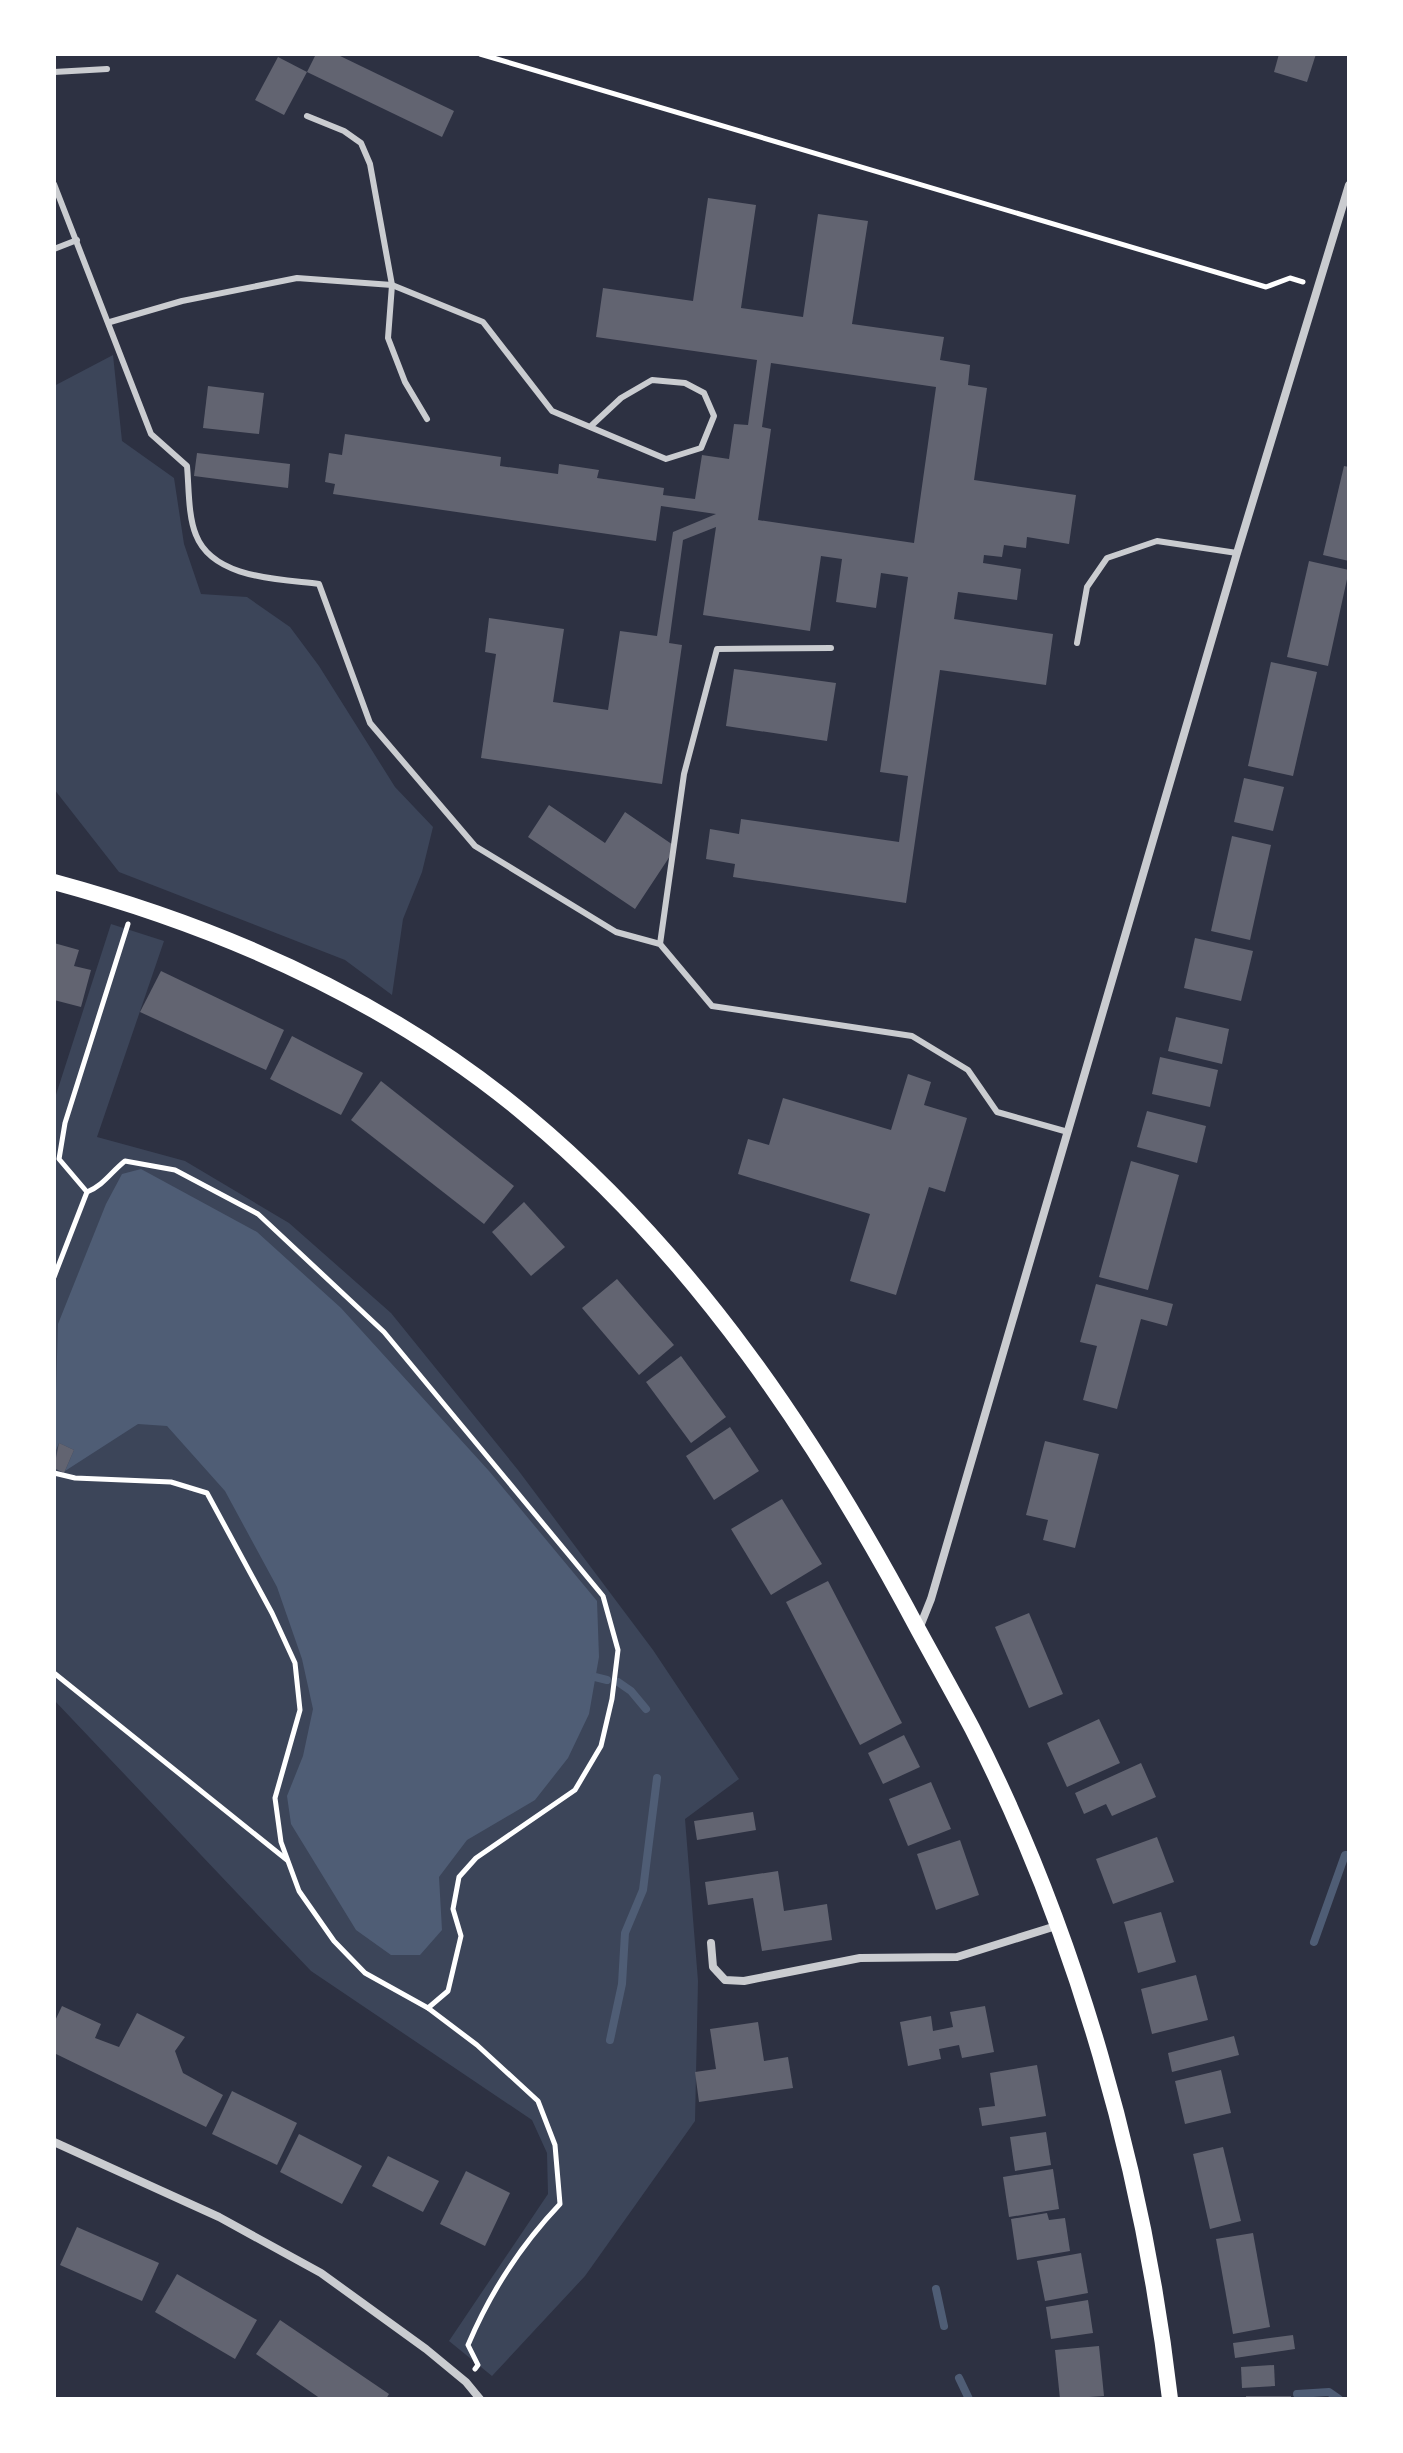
<svg xmlns="http://www.w3.org/2000/svg" width="1403" height="2453" viewBox="0 0 1403 2453" font-family="'Noto Sans',sans-serif">
  <style>
    .green { fill: #3c4559 }
    .water { fill: #4f5d75 }
    .lines { fill: none; stroke-linecap: round; stroke-linejoin: round }
    .stream { stroke: #4f5d75; stroke-width: 8 }
    .building { fill: #626471; fill-rule: evenodd }
    .path { stroke: #fff; stroke-width: 5 }
    .service { stroke: #caccd0; stroke-width: 6 }
    .minor { stroke: #caccd0; stroke-width: 8 }
    .secondary { stroke: #fff; stroke-width: 16 }
  </style>
  <rect width="100%" height="100%" fill="#2d3142"/>
  <g class="green">
    <polygon points="113,355 122,441 174,478 184,544 201,594 247,597 290,627 319,666 395,787 433,827 422,872 403,919 392,995 345,960 119,872 54,789 54,386"/>
    <polygon points="111,924 164,941 97,1137 185,1161 289,1223 391,1313 518,1470 653,1650 739,1779 685,1819 698,1981 695,2121 585,2276 492,2376 449,2341 548,2194 547,2153 532,2120 311,1971 54,1700 54,1101"/>
  </g>
  <polygon class="water" points="141,1169 257,1232 341,1308 489,1471 597,1601 599,1657 589,1714 568,1758 535,1800 467,1840 439,1877 442,1930 420,1955 391,1955 356,1930 291,1824 287,1796 303,1756 313,1709 302,1659 277,1587 225,1491 167,1426 138,1424 65,1471 74,1450 59,1443 54,1455 58,1324 106,1204 122,1174"/>
  <g class="lines">
    <g class="stream">
      <polyline points="595,1677 607,1680"/>
      <polyline points="618,1682 631,1691 646,1709"/>
      <polyline points="1314,1942 1345,1855 1349,1855"/>
      <polyline points="610,2040 622,1984 625,1933 643,1890 657,1778"/>
      <polyline points="936,2289 944,2326"/>
      <polyline points="959,2378 969,2399"/>
      <polyline points="1297,2394 1329,2392 1339,2399"/>
    </g>
  </g>
  <g class="building">
    <polygon points="316,54 336,54 454,111 442,137 307,72"/>
    <polygon points="1279,54 1316,54 1307,82 1274,72"/>
    <polygon points="278,57 307,72 284,115 255,100"/>
    <path d="M 708,198 L 756,205 L 741,308 L 803,317 L 818,214 L 868,221 L 852,324 L 944,337 L 940,360 L 970,365 L 968,385 L 987,388 L 974,480 L 1076,495 L 1069,544 L 1027,537 L 1026,548 L 1004,545 L 1002,557 L 984,555 L 983,563 L 1021,569 L 1017,600 L 958,592 L 954,619 L 1053,634 L 1046,685 L 940,670 L 906,903 L 733,877 L 735,864 L 706,859 L 710,829 L 739,834 L 741,819 L 899,842 L 908,776 L 880,772 L 908,577 L 881,573 L 876,608 L 836,602 L 842,559 L 821,556 L 810,631 L 703,615 L 716,527 L 683,540 L 669,643 L 682,645 L 662,784 L 481,758 L 496,654 L 485,652 L 489,618 L 564,629 L 553,702 L 608,710 L 620,631 L 657,636 L 673,532 L 716,514 L 661,506 L 656,541 L 333,494 L 335,484 L 325,482 L 329,453 L 342,455 L 345,434 L 501,457 L 500,466 L 558,474 L 559,464 L 599,470 L 597,478 L 664,488 L 663,495 L 695,499 L 702,455 L 729,459 L 734,424 L 748,425 L 757,360 L 596,337 L 603,288 L 693,301 ZM 771,363 L 936,387 L 914,543 L 758,520 L 771,429 L 762,427 Z"/>
    <polygon points="208,386 264,393 259,434 203,428"/>
    <polygon points="197,453 290,464 288,488 194,476"/>
    <polygon points="1344,466 1349,467 1349,561 1323,555"/>
    <polygon points="1309,561 1349,570 1328,666 1287,657"/>
    <polygon points="1271,662 1317,672 1293,776 1248,766"/>
    <polygon points="734,669 836,683 827,741 726,726"/>
    <polygon points="1244,778 1284,787 1273,831 1234,822"/>
    <polygon points="549,805 605,843 625,812 676,847 635,909 528,837"/>
    <polygon points="1232,836 1271,845 1250,940 1211,931"/>
    <polygon points="1195,938 1253,951 1241,1001 1184,988"/>
    <polygon points="54,943 79,950 74,966 91,970 81,1007 54,1000"/>
    <polygon points="161,971 284,1030 266,1070 140,1012"/>
    <polygon points="1176,1017 1229,1029 1222,1064 1168,1051"/>
    <polygon points="292,1036 363,1073 341,1115 270,1079"/>
    <polygon points="1160,1057 1218,1070 1210,1107 1152,1094"/>
    <polygon points="908,1074 931,1082 924,1105 967,1118 945,1192 929,1187 896,1295 850,1281 870,1214 738,1174 748,1139 769,1145 783,1098 891,1130"/>
    <polygon points="381,1081 514,1186 484,1224 351,1120"/>
    <polygon points="1147,1111 1206,1126 1197,1163 1137,1147"/>
    <polygon points="1131,1161 1179,1175 1148,1290 1099,1277"/>
    <polygon points="524,1202 565,1247 531,1276 492,1232"/>
    <polygon points="617,1279 674,1345 639,1375 582,1308"/>
    <polygon points="1096,1284 1173,1304 1167,1326 1141,1319 1117,1409 1083,1400 1097,1346 1080,1342"/>
    <polygon points="681,1356 726,1417 691,1443 646,1382"/>
    <polygon points="730,1427 759,1471 714,1500 686,1456"/>
    <polygon points="1045,1441 1099,1454 1075,1548 1043,1540 1048,1520 1026,1515"/>
    <polygon points="59,1443 74,1450 64,1473 54,1468"/>
    <polygon points="782,1499 822,1564 771,1595 731,1529"/>
    <polygon points="828,1581 902,1723 860,1745 786,1602"/>
    <polygon points="1029,1613 1063,1694 1029,1708 995,1627"/>
    <polygon points="1099,1719 1120,1763 1067,1787 1047,1743"/>
    <polygon points="904,1735 920,1767 883,1784 868,1753"/>
    <polygon points="1141,1763 1156,1797 1112,1816 1106,1804 1084,1814 1075,1793"/>
    <polygon points="931,1782 951,1829 908,1846 889,1799"/>
    <polygon points="753,1812 756,1830 697,1840 694,1821"/>
    <polygon points="1157,1837 1174,1882 1113,1904 1096,1859"/>
    <polygon points="960,1840 979,1895 936,1910 917,1854"/>
    <polygon points="778,1871 784,1911 827,1904 832,1940 762,1951 753,1898 708,1905 705,1882"/>
    <polygon points="1161,1912 1176,1962 1138,1973 1124,1922"/>
    <polygon points="1196,1975 1208,2020 1152,2034 1141,1989"/>
    <polygon points="62,2006 101,2024 95,2038 119,2047 137,2013 185,2037 175,2051 183,2073 223,2095 206,2127 54,2053 54,2023"/>
    <polygon points="985,2006 994,2052 962,2058 959,2045 939,2049 941,2059 908,2066 900,2022 931,2016 933,2031 953,2027 950,2012"/>
    <polygon points="758,2022 764,2061 788,2057 793,2088 699,2102 695,2072 716,2069 710,2029"/>
    <polygon points="1234,2036 1239,2055 1172,2072 1168,2053"/>
    <polygon points="1037,2065 1046,2116 982,2126 979,2108 995,2106 990,2073"/>
    <polygon points="1221,2070 1231,2113 1185,2124 1175,2081"/>
    <polygon points="232,2091 297,2123 277,2165 212,2134"/>
    <polygon points="1046,2132 1051,2165 1015,2171 1010,2137"/>
    <polygon points="299,2134 362,2166 342,2204 280,2172"/>
    <polygon points="1223,2147 1241,2221 1210,2229 1193,2154"/>
    <polygon points="388,2156 439,2181 423,2212 372,2186"/>
    <polygon points="1053,2169 1059,2209 1009,2217 1003,2177"/>
    <polygon points="466,2171 510,2193 485,2246 440,2224"/>
    <polygon points="1047,2213 1049,2220 1065,2218 1070,2251 1017,2260 1011,2219"/>
    <polygon points="77,2227 159,2263 142,2301 60,2265"/>
    <polygon points="1253,2233 1270,2327 1233,2334 1216,2239"/>
    <polygon points="1081,2253 1088,2293 1045,2301 1037,2261"/>
    <polygon points="177,2274 257,2320 235,2359 155,2312"/>
    <polygon points="1088,2300 1093,2333 1051,2339 1046,2307"/>
    <polygon points="280,2320 389,2394 386,2399 321,2399 256,2354"/>
    <polygon points="1293,2335 1295,2349 1235,2358 1233,2343"/>
    <polygon points="1099,2346 1104,2396 1060,2399 1055,2350"/>
    <polygon points="1274,2365 1275,2386 1242,2388 1241,2367"/>
    <rect x="1246" y="2396" width="45" height="3"/>
  </g>
  <g class="lines">
    <g class="path">
      <polyline points="480,54 1266,287 1290,278 1303,282"/>
      <polyline points="87,1192 59,1159 65,1123 128,924"/>
      <path d="M 54,1277 L 87,1192 C 104,1185 111,1172 125,1161 L 175,1170 L 258,1214 L 384,1332 L 603,1596 L 618,1650 L 612,1699 L 601,1746 L 575,1790 L 476,1858 L 459,1877 L 453,1909 L 461,1936 L 448,1991 L 428,2008"/>
      <path d="M 54,1473 L 75,1478 L 171,1482 L 207,1493 L 272,1613 L 295,1663 L 300,1710 L 275,1798 L 281,1842 L 299,1891 L 334,1941 L 365,1973 L 428,2008 L 477,2045 L 538,2101 L 555,2145 L 560,2204 C 521,2245 490,2293 468,2345 L 478,2365 L 475,2369"/>
      <polyline points="54,1673 287,1860"/>
    </g>
    <g class="service">
      <polyline points="54,72 107,69"/>
      <polyline points="307,116 344,131 361,143 370,164 392,285 388,338 405,382 427,419"/>
      <path d="M 54,184 L 151,434 L 187,466 C 189,487 188,516 196,535 C 213,579 280,579 319,584 L 370,723 L 475,846 L 616,932 L 660,944 L 712,1006 L 912,1036 L 968,1070 L 997,1112 L 1068,1132"/>
      <polyline points="54,249 77,240"/>
      <polyline points="110,322 182,301 297,278 392,285 483,322 552,411 666,459 701,448 714,416 704,393 685,383 652,380 621,398 591,426"/>
      <polyline points="1077,643 1087,587 1107,558 1157,541 1237,553"/>
      <polyline points="660,944 684,774 717,649 831,648"/>
    </g>
    <g class="minor">
      <polyline points="919,1629 931,1599 1237,553 1349,185"/>
      <polyline points="711,1943 713,1967 725,1980 744,1981 860,1958 957,1957 1056,1926"/>
      <polyline points="54,2142 219,2217 321,2273 426,2349 466,2382 480,2399"/>
    </g>
    <path class="secondary" d="M 54,882 C 224,928 391,1002 527,1116 C 696,1257 817,1439 919,1631 C 937,1664 955,1696 972,1728 C 1076,1931 1144,2173 1170,2399"/>
  </g>
  <rect width="1403" height="2453" fill="none" stroke="#ffffff" stroke-width="112"/>
</svg>
